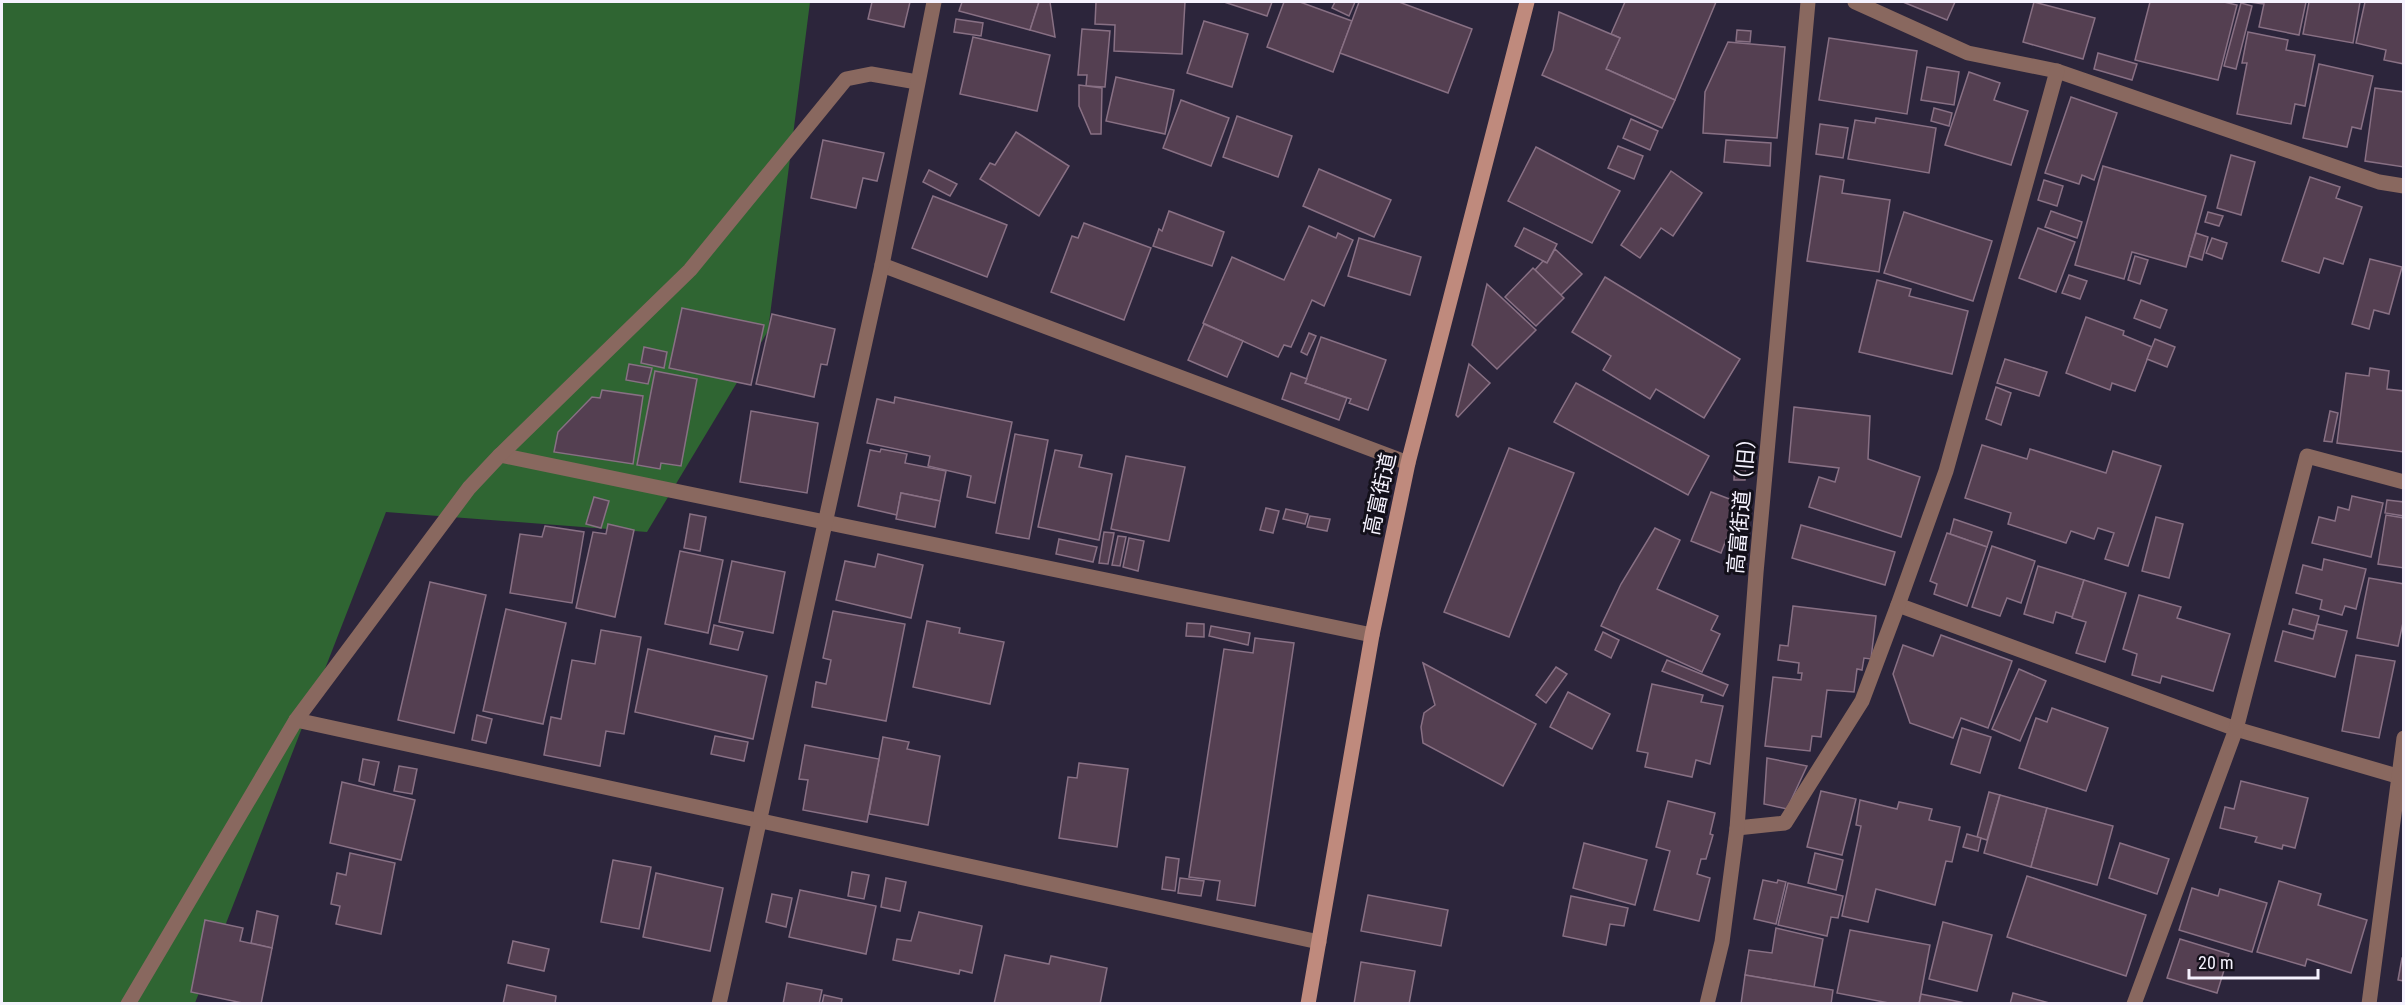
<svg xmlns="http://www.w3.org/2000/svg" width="2405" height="1005" viewBox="0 0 2405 1005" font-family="'Roboto Condensed','Noto Sans JP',sans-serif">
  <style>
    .forest { fill: #2f6532 }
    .building { fill: #543f51; stroke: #887084; stroke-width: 1.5 }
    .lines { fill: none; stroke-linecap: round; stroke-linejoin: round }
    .street { stroke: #89685f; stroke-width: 15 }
    .secondary { stroke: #bf8a7d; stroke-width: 15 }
    .labels { text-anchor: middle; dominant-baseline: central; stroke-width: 6; stroke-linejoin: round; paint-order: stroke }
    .street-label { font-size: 21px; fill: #f5f2fe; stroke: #13101a }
  </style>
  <rect width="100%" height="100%" fill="#2c253b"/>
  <polygon class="forest" points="2,2 810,2 768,331 647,532 386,512 195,1003 2,1004"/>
  <g class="building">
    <polygon points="872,2 910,2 904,27 868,19"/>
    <polygon points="962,2 1039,2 1030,30 959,11"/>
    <polygon points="1039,2 1050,2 1055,37 1030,30"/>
    <polygon points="1096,2 1185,2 1182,54 1114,51 1115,25 1095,24"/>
    <polygon points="1224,2 1272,2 1267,16"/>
    <polygon points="1284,2 1300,2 1352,21 1333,72 1267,47"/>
    <polygon points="1335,2 1355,2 1349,16 1332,8"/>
    <polygon points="1359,2 1399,2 1472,29 1448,93 1340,53"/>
    <polygon points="1625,2 1716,2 1675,100 1606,69 1620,38 1611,34"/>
    <polygon points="1903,2 1955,2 1947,20"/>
    <polygon points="2034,2 2095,18 2083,59 2023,42"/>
    <polygon points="2150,2 2224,2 2237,5 2218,80 2135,60"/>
    <polygon points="2249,2 2306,2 2299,35 2259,27 2264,4"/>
    <polygon points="2309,2 2360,2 2353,43 2303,34"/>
    <polygon points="2365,2 2404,2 2404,64 2384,60 2386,50 2356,43"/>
    <polygon points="2241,3 2252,6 2236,69 2224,66"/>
    <polygon points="1559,12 1620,38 1606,69 1675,100 1662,128 1542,75 1553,50"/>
    <polygon points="956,19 983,23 981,36 954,32"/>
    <polygon points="1204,21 1248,34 1232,87 1187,73"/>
    <polygon points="1082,29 1110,31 1105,87 1086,86 1087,75 1078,75"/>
    <polygon points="1737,30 1751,31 1750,42 1736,41"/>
    <polygon points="2248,32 2288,40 2286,50 2315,55 2305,106 2295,104 2291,124 2237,114 2247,63 2242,63"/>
    <polygon points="973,37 1050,55 1037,111 960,94"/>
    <polygon points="1829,38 1917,51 1907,114 1819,100"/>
    <polygon points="1728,42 1785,47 1777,138 1703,133 1705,92"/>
    <polygon points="2098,53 2137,64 2132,80 2094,69"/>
    <polygon points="2319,64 2373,76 2361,129 2352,127 2347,147 2303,138"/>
    <polygon points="1927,67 1959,72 1954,105 1921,100"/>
    <polygon points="1969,72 2000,83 1994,100 2028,111 2011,165 1945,145"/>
    <polygon points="1116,77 1174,90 1165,134 1106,121"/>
    <polygon points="1079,85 1102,88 1101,134 1091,134 1079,106"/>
    <polygon points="2375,88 2404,92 2404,167 2365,161"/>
    <polygon points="2071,97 2117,113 2094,180 2082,175 2079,184 2045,173"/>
    <polygon points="1181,100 1229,118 1211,166 1163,148"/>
    <polygon points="1934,108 1952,113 1949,126 1931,121"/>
    <polygon points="1237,116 1292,136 1278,177 1223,157"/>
    <polygon points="1876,118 1936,128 1929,173 1848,159 1855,120 1875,123"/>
    <polygon points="1631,119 1658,131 1650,150 1623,138"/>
    <polygon points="1820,124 1848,128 1843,158 1816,154"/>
    <polygon points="1016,132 1069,166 1039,216 980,179 990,163 995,165"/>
    <polygon points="823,140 884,153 877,181 863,178 856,208 811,198"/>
    <polygon points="1726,140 1771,143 1770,166 1724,162"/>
    <polygon points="1618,146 1643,156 1634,179 1608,168"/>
    <polygon points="1536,147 1620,191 1592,243 1508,201"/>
    <polygon points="2231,155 2255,162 2241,215 2217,208"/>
    <polygon points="2103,166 2206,196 2186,267 2132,252 2124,279 2075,265"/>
    <polygon points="1319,169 1391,200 1374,237 1303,206"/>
    <polygon points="929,170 957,184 950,196 923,182"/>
    <polygon points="1671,171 1702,193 1673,236 1661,228 1640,258 1621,245"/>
    <polygon points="1820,176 1844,180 1842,193 1890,200 1879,272 1807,261"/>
    <polygon points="2310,177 2340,187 2336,198 2362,207 2343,264 2324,258 2319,273 2282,261"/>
    <polygon points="2044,180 2063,186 2057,206 2038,200"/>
    <polygon points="933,196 1007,225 987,277 912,248"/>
    <polygon points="1169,211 1224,232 1212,266 1153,246 1159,229 1162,231"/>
    <polygon points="2051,211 2082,222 2077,238 2045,227"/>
    <polygon points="1904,212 1992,241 1973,301 1884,273"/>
    <polygon points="2208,212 2223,216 2219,226 2205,222"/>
    <polygon points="1084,223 1151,248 1124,320 1051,292 1072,236 1078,238"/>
    <polygon points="1309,226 1336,238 1338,233 1353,240 1324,306 1312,300 1291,347 1284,345 1278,357 1203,323 1232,257 1284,280"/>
    <polygon points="1524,228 1557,244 1547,263 1515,246"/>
    <polygon points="2038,228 2075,242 2056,292 2019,278"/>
    <polygon points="2196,233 2208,237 2202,260 2189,256"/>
    <polygon points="1359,238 1421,257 1410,295 1348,276"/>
    <polygon points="2212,238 2227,243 2222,259 2206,253"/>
    <polygon points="1555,249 1582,274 1561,295 1535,270 1543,261 1547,263"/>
    <polygon points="2135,256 2148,260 2140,284 2128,280"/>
    <polygon points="2370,259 2402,267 2389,314 2374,310 2369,329 2352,324"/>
    <polygon points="1533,268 1564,298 1536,326 1505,297"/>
    <polygon points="2069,275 2087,281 2080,299 2062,293"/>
    <polygon points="1605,277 1740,359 1704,418 1656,389 1650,399 1603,370 1611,356 1572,332"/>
    <polygon points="1877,280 1911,289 1909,296 1968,311 1952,374 1859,352"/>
    <polygon points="1487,284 1536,330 1497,369 1472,345"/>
    <polygon points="2141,300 2167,310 2160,328 2134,318"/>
    <polygon points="682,308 764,325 751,385 669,368"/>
    <polygon points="772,314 835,329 827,365 821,364 814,397 756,384"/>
    <polygon points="2086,317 2124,331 2123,335 2152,347 2135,391 2112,383 2110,390 2066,373"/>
    <polygon points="1204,324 1243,341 1227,377 1188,360"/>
    <polygon points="1309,333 1316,336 1307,355 1301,352"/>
    <polygon points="1321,337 1386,360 1368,410 1349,403 1351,399 1305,383"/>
    <polygon points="2155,339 2175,347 2167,367 2147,359"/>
    <polygon points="644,347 667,352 664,368 641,363"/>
    <polygon points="2005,359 2047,372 2039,396 1997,383"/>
    <polygon points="629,364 652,368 648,384 626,380"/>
    <polygon points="1469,364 1490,383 1458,417 1456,415"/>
    <polygon points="2370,368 2389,371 2387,389 2404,391 2404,452 2337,443 2346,373 2369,376"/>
    <polygon points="655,371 697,379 681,466 661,463 660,469 637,465"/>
    <polygon points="1291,373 1307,379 1305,383 1347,398 1339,420 1282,399"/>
    <polygon points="1576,383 1709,456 1688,495 1554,422"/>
    <polygon points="1996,387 2011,393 2001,425 1986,419"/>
    <polygon points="602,390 643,396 633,464 554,452 558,432 592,397 600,398"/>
    <polygon points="895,397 1012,422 995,503 967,497 971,476 928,466 930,456 867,443 877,399 894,403"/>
    <polygon points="1794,407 1870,416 1868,459 1920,477 1901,537 1809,507 1819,477 1835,482 1839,468 1789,462"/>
    <polygon points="751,411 818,423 807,493 740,482"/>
    <polygon points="2330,411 2338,413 2332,442 2324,441"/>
    <polygon points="1015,434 1048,440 1029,539 996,533"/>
    <polygon points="1982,445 2027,459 2030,449 2106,473 2113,451 2161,466 2128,566 2105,559 2114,533 2098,528 2094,539 2071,531 2066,543 2008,524 2011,513 1965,498"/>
    <polygon points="1509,448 1574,473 1509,637 1444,612"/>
    <polygon points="881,449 907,454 905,463 946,471 940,501 901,493 897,515 858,506 870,450 880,452"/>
    <polygon points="1055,450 1082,455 1079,467 1112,474 1099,540 1038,527"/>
    <polygon points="1126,456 1185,467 1169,541 1111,529"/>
    <polygon points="1735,457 1746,458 1745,480 1734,480"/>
    <polygon points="1711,492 1740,503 1721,553 1691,541"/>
    <polygon points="901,493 940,501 935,527 896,519"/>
    <polygon points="2352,496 2383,503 2371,557 2312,543 2319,517 2335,521 2338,507 2349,510"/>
    <polygon points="594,497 609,501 601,528 586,524"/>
    <polygon points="2387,500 2404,502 2404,516 2385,513"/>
    <polygon points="1266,508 1279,511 1273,533 1260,530"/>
    <polygon points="1286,509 1308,514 1305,524 1283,519"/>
    <polygon points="690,514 706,517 700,551 684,548"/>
    <polygon points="2386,515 2404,518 2404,568 2378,564"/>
    <polygon points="1310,516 1330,519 1327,531 1307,527"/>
    <polygon points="2156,517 2183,524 2169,578 2142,571"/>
    <polygon points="1954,519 1992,532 1987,547 1950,534"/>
    <polygon points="608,524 634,530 615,617 576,608 593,532 606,534"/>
    <polygon points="1801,525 1895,552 1885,585 1792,558"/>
    <polygon points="545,526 584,532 572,603 510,593 520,534 542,537"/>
    <polygon points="1655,528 1680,540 1657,589 1718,616 1711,630 1720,634 1702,672 1601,626 1621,584"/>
    <polygon points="1104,532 1114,533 1108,564 1099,563"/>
    <polygon points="1947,533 1987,547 1967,606 1934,594 1937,584 1930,581"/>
    <polygon points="1118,536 1126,537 1120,566 1112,565"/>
    <polygon points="1129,538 1144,541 1138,571 1123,567"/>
    <polygon points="1059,539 1097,547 1093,562 1056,554"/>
    <polygon points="1992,546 2035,561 2021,603 2007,598 2000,616 1972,607"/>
    <polygon points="680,551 723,560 708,633 665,624"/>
    <polygon points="878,554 923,565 911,618 836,600 845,561 875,567"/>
    <polygon points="2324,559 2366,569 2356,609 2345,606 2342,615 2320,609 2322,600 2296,593 2303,565 2322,570"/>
    <polygon points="732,561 785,572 773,633 719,622"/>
    <polygon points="2038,566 2084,580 2072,617 2056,612 2053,623 2024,614"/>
    <polygon points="2369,578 2404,584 2404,618 2398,646 2357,638"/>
    <polygon points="2084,580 2126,593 2105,662 2076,653 2086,622 2072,618"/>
    <polygon points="430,582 486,595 454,733 398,720"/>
    <polygon points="2139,595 2181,607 2177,618 2230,634 2213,691 2162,676 2160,683 2132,675 2137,654 2123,649"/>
    <polygon points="1793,606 1876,616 1871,659 1864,658 1862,670 1857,669 1854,692 1827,690 1821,737 1812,736 1810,751 1765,746 1773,677 1801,680 1802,673 1798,673 1799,663 1778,660 1780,645 1788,646"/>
    <polygon points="506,609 566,623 543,724 483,711"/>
    <polygon points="2293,609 2319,616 2315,631 2289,624"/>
    <polygon points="833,611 905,624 886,721 812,707 816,682 826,684 831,660 823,658"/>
    <polygon points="927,621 960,628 959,633 1004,642 990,704 913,687"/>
    <polygon points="1187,623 1204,624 1204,637 1186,636"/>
    <polygon points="2317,624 2347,631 2335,677 2275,661 2283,631 2313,639"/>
    <polygon points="714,625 743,632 738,650 710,644"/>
    <polygon points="1211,626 1250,633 1248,645 1209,636"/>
    <polygon points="601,630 641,637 624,734 606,731 600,766 544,755 551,717 561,719 572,660 595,664"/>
    <polygon points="1603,632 1619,640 1611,658 1595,650"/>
    <polygon points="1941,635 2012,661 1988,728 1961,718 1953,738 1910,723 1893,674 1903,645 1933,656"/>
    <polygon points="1255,638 1294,643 1255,906 1217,900 1220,881 1189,877 1224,649 1253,653"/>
    <polygon points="648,649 767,676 753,739 635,712"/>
    <polygon points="2356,655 2395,661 2379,738 2342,731"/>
    <polygon points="1667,660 1728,685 1723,696 1662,671"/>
    <polygon points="1423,663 1536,724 1503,786 1423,743 1421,727 1424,713 1435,705"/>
    <polygon points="1556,667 1567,674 1546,703 1536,695"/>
    <polygon points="2019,669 2046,681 2020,741 1992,729"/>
    <polygon points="1652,684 1703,695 1701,702 1723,706 1710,764 1696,760 1692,777 1645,767 1648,753 1637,751"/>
    <polygon points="1568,692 1610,714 1592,749 1550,727"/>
    <polygon points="2052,708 2108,728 2086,791 2019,768 2036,718 2047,722"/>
    <polygon points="477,715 492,719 486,743 472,740"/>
    <polygon points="1962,728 1991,737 1980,773 1951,764"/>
    <polygon points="715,736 748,742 744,761 711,754"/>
    <polygon points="883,737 909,742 907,749 940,756 928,825 869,814"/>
    <polygon points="805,745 879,759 867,822 803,810 808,780 799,779"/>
    <polygon points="1767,758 1807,766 1787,809 1764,804"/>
    <polygon points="363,759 379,762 374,785 359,781"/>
    <polygon points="1079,763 1128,769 1117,847 1059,838 1068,777 1077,778"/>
    <polygon points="399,766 417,769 412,794 394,791"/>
    <polygon points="2241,781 2308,798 2295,848 2283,845 2282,849 2255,842 2257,837 2220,828 2225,807 2234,809"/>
    <polygon points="342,782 415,800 401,860 330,843"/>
    <polygon points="1821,791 1856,799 1842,855 1807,847"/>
    <polygon points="1989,792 2000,795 1987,840 1977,837"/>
    <polygon points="2000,795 2047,808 2031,867 1984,853"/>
    <polygon points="1860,800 1897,809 1899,802 1932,809 1929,820 1960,827 1952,862 1946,861 1935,905 1876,889 1868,922 1842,916 1861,826 1856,825"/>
    <polygon points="1668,801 1715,813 1710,834 1713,835 1706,859 1701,859 1697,874 1710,878 1699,921 1654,910 1670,851 1656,847"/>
    <polygon points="2047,808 2113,826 2097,885 2031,867"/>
    <polygon points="1967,834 1981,838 1978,851 1963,847"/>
    <polygon points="1584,843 1647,860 1635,905 1573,888"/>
    <polygon points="2120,843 2169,859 2157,894 2109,878"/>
    <polygon points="350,853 395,863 381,934 336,924 340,906 331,904 337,873 346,875"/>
    <polygon points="1815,853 1843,860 1836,890 1808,883"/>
    <polygon points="1166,857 1179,859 1175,891 1162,889"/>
    <polygon points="613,860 651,867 639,929 601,922"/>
    <polygon points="852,872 869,875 864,899 848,896"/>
    <polygon points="656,873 723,888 710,951 643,937"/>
    <polygon points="2027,876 2146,915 2126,976 2007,937"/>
    <polygon points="886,878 906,882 900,911 881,907"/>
    <polygon points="1180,878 1204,881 1201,896 1178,893"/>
    <polygon points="1763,880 1777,883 1778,880 1786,882 1776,924 1754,919"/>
    <polygon points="2279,881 2321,894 2318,905 2367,920 2351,973 2307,959 2305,966 2257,952"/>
    <polygon points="1788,883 1843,896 1838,918 1831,917 1827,936 1778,925"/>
    <polygon points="2192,888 2218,896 2220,889 2267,903 2252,952 2179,930"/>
    <polygon points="800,890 876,906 866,954 789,937"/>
    <polygon points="772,894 792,898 786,927 766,922"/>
    <polygon points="1368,895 1448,910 1441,946 1361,931"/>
    <polygon points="1571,896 1628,908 1624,926 1610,924 1606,945 1563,936"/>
    <polygon points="257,911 278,916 272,948 251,943"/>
    <polygon points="919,912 982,926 972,973 960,970 959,974 893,960 897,939 911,941"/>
    <polygon points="205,920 243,928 240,941 272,948 261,1004 247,1004 191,992"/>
    <polygon points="1943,922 1992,935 1977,991 1929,979"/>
    <polygon points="1776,928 1823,939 1814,987 1745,975 1749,950 1772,953"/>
    <polygon points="1850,930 1930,945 1919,1004 1894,1004 1837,993"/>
    <polygon points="2180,939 2229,954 2217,993 2167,978"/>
    <polygon points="513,941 549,949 544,971 508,963"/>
    <polygon points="1005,955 1049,964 1051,956 1107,968 1100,1004 994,1004"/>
    <polygon points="2402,958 2404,958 2404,981 2398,980"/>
    <polygon points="1361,962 1415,971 1409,1004 1354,1004"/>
    <polygon points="1745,975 1833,990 1831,1004 1741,1004"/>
    <polygon points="787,983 822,990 819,1004 783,1004"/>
    <polygon points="507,985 556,996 555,1004 503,1004"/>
    <polygon points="2013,993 2053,1004 2010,1004"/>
    <polygon points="1921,994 1970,1004 1919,1004"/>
    <polygon points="824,995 842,999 841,1004 822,1004"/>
  </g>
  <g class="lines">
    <g class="street">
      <polyline points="1855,2 1968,53 2057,71 2379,182 2404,186"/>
      <polyline points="882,265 1408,463"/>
      <polyline points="500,455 1372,635"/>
      <polyline points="1898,605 2236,729 2404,778"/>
      <polyline points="296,720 1319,942"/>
      <polyline points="1737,828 1785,823 1862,701 1898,605 1946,471 2057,71"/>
      <polyline points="128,1004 296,720 469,488 500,455 690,270 846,79 871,74 917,82"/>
      <polyline points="719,1004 882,265 934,2"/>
      <polyline points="1707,1004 1722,942 1737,828 1756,573 1808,2"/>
      <polyline points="2134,1004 2236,729 2307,456 2404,482"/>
      <polyline points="2369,1004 2404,738"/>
    </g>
    <polyline class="secondary" points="1308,1004 1372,635 1408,463 1527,2"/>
  </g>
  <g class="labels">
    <g class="street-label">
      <text transform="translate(1380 494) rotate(-78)">高富街道</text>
      <text transform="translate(1742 501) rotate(-85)">高富街道（旧）</text>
    </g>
  </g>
  <rect width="2405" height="1005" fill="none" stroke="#f5f2fe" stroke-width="6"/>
  <path d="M2189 969v9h129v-9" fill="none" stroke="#f5f2fe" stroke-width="3"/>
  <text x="2198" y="969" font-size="18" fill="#f5f2fe" stroke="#13101a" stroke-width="4.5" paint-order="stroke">20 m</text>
</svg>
